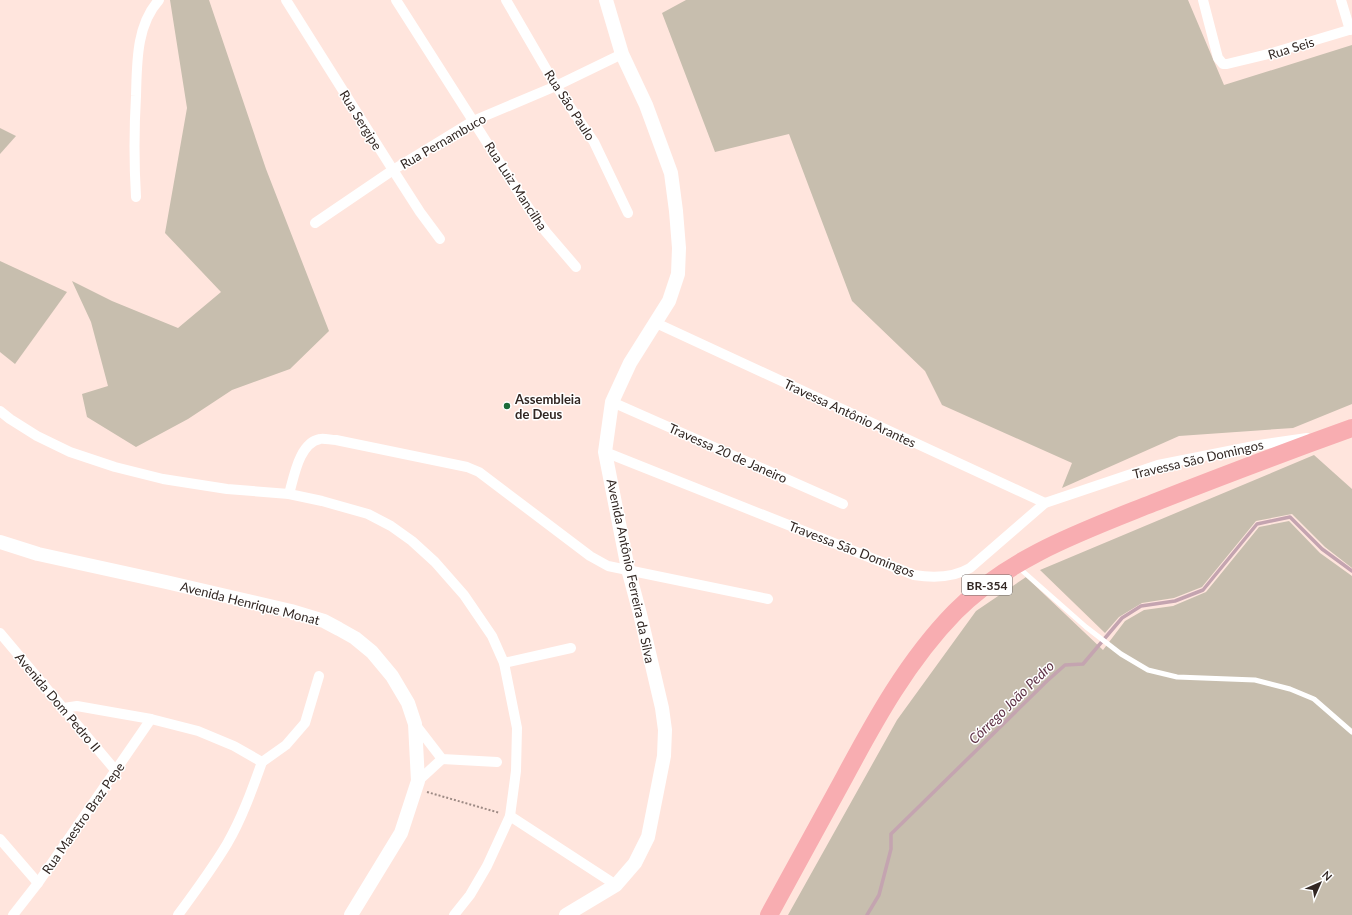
<svg xmlns="http://www.w3.org/2000/svg" width="1352" height="915" viewBox="0 0 1352 915" font-family="Lato,sans-serif">
  <style>
    .green { fill: #c7beae }
    .lines { fill: none; stroke-linecap: round; stroke-linejoin: round }
    .stream { stroke: #c4a4b0; stroke-width: 3.5 }
    .path { stroke: #9d8a84; stroke-width: 2; stroke-dasharray: 2 2; stroke-linecap: butt }
    .lane { stroke: #fff; stroke-width: 5 }
    .street { stroke: #fff; stroke-width: 10 }
    .secondary { stroke: #fff; stroke-width: 14 }
    .highway { stroke: #f8adb1; stroke-width: 18 }
    .poi-dot { fill: #1b6a39; stroke: #fff; stroke-width: 1.5 }
    .labels { text-anchor: middle; dominant-baseline: central; stroke-width: 3; stroke-linejoin: round; paint-order: stroke }
    .shield { fill: #fff; stroke: #706865; stroke-width: 1 }
    .shield-label { font-size: 12px; font-weight: bold; fill: #322723 }
    .street-label { font-size: 13px; fill: #322723; stroke: #fff }
    .poi-label { font-size: 13px; font-weight: bold; fill: #322723; stroke: #fff; text-anchor: start }
    .water-label { font-size: 14px; font-style: italic; fill: #5f3246; stroke: #fff }
  </style>
  <rect width="100%" height="100%" fill="#ffe5dd"/>
  <g class="green">
    <polygon points="170,0 209,0 266,169 329,331 290,369 232,390 188,419 136,447 87,417 82,394 108,386 91,322 72,281 112,301 178,328 221,292 165,233 187,108"/>
    <polygon points="686,0 1188,0 1224,85 1352,45 1352,404 1293,428 1179,436 1062,488 1072,463 942,405 925,371 852,301 789,134 715,152 662,13"/>
    <polygon points="0,128 16,136 0,154"/>
    <polygon points="0,261 67,292 15,364 0,352"/>
    <polygon points="1314,455 1352,489 1352,568 1325,547 1292,514 1256,521 1202,587 1174,598 1142,603 1119,617 1105,633 1040,570"/>
    <polygon points="1289,521 1320,553 1352,576 1352,915 788,915 897,720 976,611 1026,577 1103,650 1125,621 1144,610 1173,606 1206,592 1259,527"/>
  </g>
  <g class="lines">
    <polyline class="stream" points="867,915 879,895 891,849 891,834 1047,681 1065,665 1083,664 1122,618 1141,606 1175,601 1203,590 1257,524 1290,517 1322,549 1352,571"/>
    <polyline class="path" points="427,792 500,813"/>
    <polyline class="lane" points="1018,567 1086,627 1121,654 1148,670 1177,677 1255,680 1290,689 1314,699 1352,732"/>
    <g class="street">
      <polyline points="286,0 393,170 420,212 440,239"/>
      <polyline points="396,0 528,207 546,232 576,267"/>
      <polyline points="506,0 556,86 594,142 628,213"/>
      <polyline points="1203,0 1218,58 1223,64 1227,64 1272,53 1352,29"/>
      <polyline points="1341,0 1350,30"/>
      <path d="M 136,197 C 134,163 134,130 136,96 C 137,64 136,25 159,0"/>
      <polyline points="315,223 393,170 473,121 556,86 622,54"/>
      <polyline points="656,323 1045,503"/>
      <polyline points="612,402 843,504"/>
      <polyline points="0,411 10,419 37,436 70,452 115,467 163,479 227,489 289,494 322,501 368,514 391,526 412,541 435,562 464,595 492,636 504,663 517,728 516,771 510,816 487,866 470,895 454,915"/>
      <path d="M 605,452 L 914,575 C 933,578 953,578 970,568 L 1045,503 L 1158,465 L 1259,445 L 1307,438"/>
      <path d="M 289,494 C 294,477 299,443 320,439 C 324,438 331,440 336,440 L 467,467 L 479,472 L 590,556 L 608,566 L 768,599"/>
      <polyline points="0,633 116,771"/>
      <polyline points="504,663 571,648"/>
      <polyline points="64,708 77,706 111,712 151,719 198,731 234,746 262,762"/>
      <polyline points="415,724 442,759 497,762"/>
      <polyline points="262,762 286,745 305,723 319,676"/>
      <polyline points="418,781 442,759"/>
      <polyline points="510,816 616,885"/>
      <polyline points="0,839 38,883"/>
      <polyline points="13,915 38,883 151,719"/>
      <path d="M 178,915 C 195,892 212,869 227,844 C 242,818 252,790 262,762"/>
    </g>
    <g class="secondary">
      <polyline points="0,542 38,554 166,582 291,611 324,621 339,629 355,638 372,652 392,676 408,703 415,724 418,781 401,833 351,915"/>
      <polyline points="566,915 616,885 635,863 648,837 664,756 665,730 662,708 640,614 628,569 605,452 612,402 630,363 669,301 678,274 679,248 676,211 671,173 646,105 622,54 606,0"/>
    </g>
    <path class="highway" d="M 769,915 C 794,869 819,824 844,778 C 875,720 908,660 955,612 C 1009,557 1083,531 1153,503 C 1219,477 1285,452 1352,428"/>
  </g>
  <circle class="poi-dot" cx="507" cy="406" r="4"/>
  <g class="labels">
    <rect class="shield" x="962" y="575" width="50" height="20" rx="3"/>
    <g class="shield-label">
      <text x="987" y="585">BR-354</text>
    </g>
    <g class="street-label">
      <text transform="translate(1291 48) rotate(-17)">Rua Seis</text>
      <text transform="translate(570 105) rotate(57)">Rua São Paulo</text>
      <text transform="translate(361 120) rotate(58)">Rua Sergipe</text>
      <text transform="translate(443 141) rotate(-30)">Rua Pernambuco</text>
      <text transform="translate(516 186) rotate(57)">Rua Luiz Mancilha</text>
      <text transform="translate(850 413) rotate(25)">Travessa Antônio Arantes</text>
      <text transform="translate(728 453) rotate(24)">Travessa 20 de Janeiro</text>
      <text transform="translate(1198 459) rotate(-13)">Travessa São Domingos</text>
      <text transform="translate(852 549) rotate(21)">Travessa São Domingos</text>
      <text transform="translate(631 571) rotate(78)">Avenida Antônio Ferreira da Silva</text>
      <text transform="translate(250 603) rotate(14)">Avenida Henrique Monat</text>
      <text transform="translate(58 702) rotate(50)">Avenida Dom Pedro II</text>
      <text transform="translate(83 818) rotate(-55)">Rua Maestro Braz Pepe</text>
    </g>
    <g class="poi-label">
      <text x="515" y="399">Assembleia<tspan x="515" dy="15">de Deus</tspan></text>
    </g>
    <g class="water-label">
      <text transform="translate(1011 702) rotate(-44)">Córrego João Pedro</text>
    </g>
  </g>
  <g transform="translate(1320 883) rotate(45)" stroke="#ffffff" stroke-width="3" paint-order="stroke">
  <path d="M0-3L7 15L0 10L-7 15Z" fill="#322723"/>
  <text y="-6" font-size="11" font-weight="bold" text-anchor="middle" fill="#322723">N</text>
  </g>
</svg>
